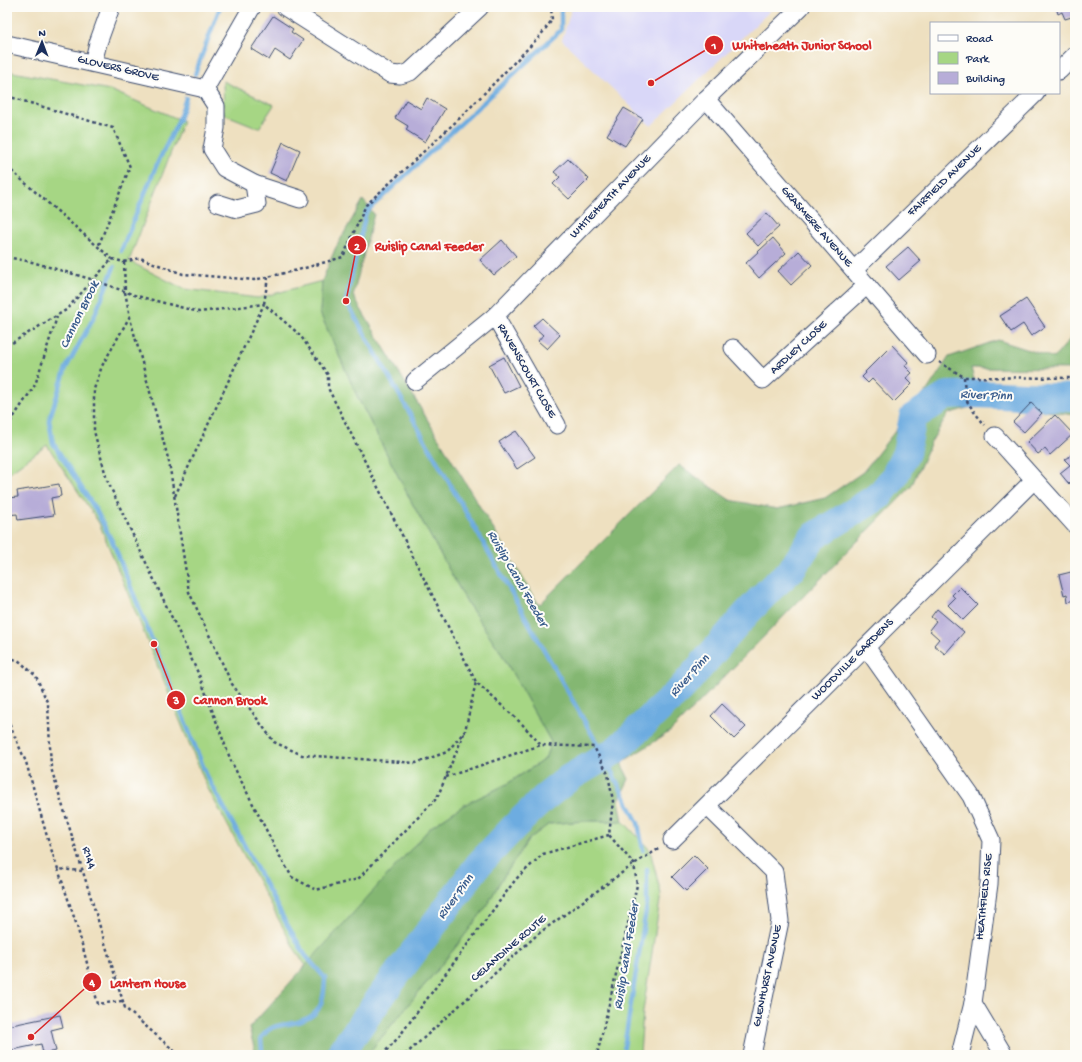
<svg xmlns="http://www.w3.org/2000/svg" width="1082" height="1062" viewBox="0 0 1082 1062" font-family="'Gochi Hand',sans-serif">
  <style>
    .built { fill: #d9d7f8 }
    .green { fill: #a6d684; stroke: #608271 }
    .forest { fill: #84b772; stroke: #507368 }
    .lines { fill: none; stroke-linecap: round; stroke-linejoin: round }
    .stream { stroke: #6dace0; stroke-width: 4.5 }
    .river { stroke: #6dace0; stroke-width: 28 }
    .building { fill: #b7add8 }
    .minor-casing { stroke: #3b4a6d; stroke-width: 19 }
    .path { stroke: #3b4a6d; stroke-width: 2.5; stroke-dasharray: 3 3; stroke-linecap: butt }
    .minor { stroke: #fff; stroke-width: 17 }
    .labels { text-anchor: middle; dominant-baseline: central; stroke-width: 4; stroke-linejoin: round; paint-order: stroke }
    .street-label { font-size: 12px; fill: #1b2f5e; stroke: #fdfcf7 }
    .water-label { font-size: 13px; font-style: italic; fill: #385b8c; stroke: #fdfcf7 }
    .leader { fill: none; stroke: #d62828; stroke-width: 1.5 }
    .callout-dot { fill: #d62828; stroke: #fdfcf7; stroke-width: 1.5 }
    .mark-label { font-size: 12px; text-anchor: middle; font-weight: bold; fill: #fff }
    .callout-label { font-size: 13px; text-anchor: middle; font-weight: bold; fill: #d62828; stroke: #fdfcf7; stroke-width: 4; stroke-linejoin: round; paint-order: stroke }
  </style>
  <rect width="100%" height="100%" fill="#fdfcf7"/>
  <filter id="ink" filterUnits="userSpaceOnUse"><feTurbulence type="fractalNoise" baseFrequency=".025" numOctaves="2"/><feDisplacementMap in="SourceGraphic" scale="8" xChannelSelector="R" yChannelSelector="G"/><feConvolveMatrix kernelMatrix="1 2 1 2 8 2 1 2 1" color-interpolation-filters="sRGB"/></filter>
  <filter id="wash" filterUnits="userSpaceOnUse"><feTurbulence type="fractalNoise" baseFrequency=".012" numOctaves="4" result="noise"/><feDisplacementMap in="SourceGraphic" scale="16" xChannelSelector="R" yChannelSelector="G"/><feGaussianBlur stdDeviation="0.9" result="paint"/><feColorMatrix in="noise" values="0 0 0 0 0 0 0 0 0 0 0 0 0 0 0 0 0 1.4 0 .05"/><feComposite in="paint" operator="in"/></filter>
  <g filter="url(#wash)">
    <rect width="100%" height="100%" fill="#eee0c0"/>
    <polygon class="built" points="572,7 774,7 651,126 562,40"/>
    <g class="green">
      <polygon points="7,71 110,90 183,121 129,261 184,289 258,298 322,281 320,313 358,398 412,503 468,604 500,651 551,742 545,759 507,784 464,805 431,827 306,966 294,948 207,787 99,523 47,445 7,474"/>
      <polygon points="223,81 274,105 259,128 224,114"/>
      <polygon points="584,821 623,821 650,850 661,894 643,1011 640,1055 367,1055 455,948 486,907 500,882 529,839 549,824"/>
    </g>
    <polygon class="forest" points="363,200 374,214 353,296 539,605 679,465 730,500 777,509 825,498 863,472 928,389 949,357 998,340 1054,358 1075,333 1075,369 971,368 975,383 1075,385 1075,415 1015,407 973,406 948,414 931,442 911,487 671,731 621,763 629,779 619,800 623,821 584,821 549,824 529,839 500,882 486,907 455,948 367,1055 256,1055 249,1028 431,827 464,805 507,784 545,759 551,742 500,651 468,604 412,503 358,398 320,313 322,281 335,249"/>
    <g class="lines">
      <g class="stream">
        <polyline points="561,7 561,30 366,212 346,301 598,745 638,823 643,850"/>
        <polyline points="195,74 220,7"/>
        <polyline points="121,251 157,164 178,122 186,98"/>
        <path d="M 114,267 L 94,317 L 66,368 L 49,420 L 53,443 L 97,512 L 113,543 L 207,776 L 285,921 L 305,955 L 325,978 C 324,1008 318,1019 288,1024 C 282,1025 274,1026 270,1029 C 266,1031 264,1035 261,1038 L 262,1051 L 265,1055"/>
        <polyline points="624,1047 647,904 647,869"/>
      </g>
      <polyline class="river" points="339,1055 392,981 479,864 514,827 543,799 569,778 615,751 681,689 701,666 747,613 772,587 791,570 813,537 879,496 894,477 906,453 913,417 948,395 976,394 1075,398"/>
    </g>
    <g id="blocks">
      <g class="building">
        <polygon points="1056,7 1072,7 1075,16 1065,19 1062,12 1058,14"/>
        <polygon points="273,16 293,29 291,32 303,40 290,60 275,50 269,60 251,49"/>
        <polygon points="427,98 445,109 425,142 406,130 408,126 395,118 406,100 421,109"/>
        <polygon points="624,108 643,119 625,146 607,135"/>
        <polygon points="283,142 300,150 287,181 270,173"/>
        <polygon points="568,159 589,179 569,199 553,184 560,177 554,172"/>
        <polygon points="767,213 779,227 758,246 746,233"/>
        <polygon points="773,238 786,253 759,278 746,263"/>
        <polygon points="502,240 516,256 494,275 480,260"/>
        <polygon points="908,247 921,261 899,280 886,266"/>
        <polygon points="799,251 812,265 791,285 778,271"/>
        <polygon points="1026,299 1045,327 1031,336 1023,324 1011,332 1000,316"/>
        <polygon points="542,318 560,335 547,349 538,341 543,335 533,326"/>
        <polygon points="892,345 908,362 905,366 912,373 906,378 912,384 894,402 872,379 868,383 862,377 866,373 865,372"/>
        <polygon points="504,357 519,386 504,393 489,365"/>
        <polygon points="1031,403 1042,413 1024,432 1013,422"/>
        <polygon points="1055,415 1073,434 1050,455 1045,449 1038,454 1027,442"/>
        <polygon points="516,431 535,457 517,469 499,442"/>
        <polygon points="1075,452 1075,479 1069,484 1060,473 1070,465 1065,460"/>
        <polygon points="59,484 61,496 51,498 54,515 18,520 17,514 7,515 7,498 18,497 17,491"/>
        <polygon points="1075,571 1075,600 1068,602 1067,594 1064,595 1059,575"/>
        <polygon points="960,587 978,605 963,620 948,605 955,598 952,595"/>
        <polygon points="937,609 964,632 945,654 934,645 939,639 929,630 936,621 931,617"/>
        <polygon points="722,704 746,727 734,739 711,716"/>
        <polygon points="694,855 708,869 686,891 672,877"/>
        <polygon points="60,1015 63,1027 51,1030 56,1051 43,1054 41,1044 12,1050 7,1026"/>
      </g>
    </g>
  </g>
  <g filter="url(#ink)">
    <use href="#blocks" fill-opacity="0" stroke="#3b4a6d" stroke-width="1"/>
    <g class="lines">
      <defs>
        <g id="minor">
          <polyline points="285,7 390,74 400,75 410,72 480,7"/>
          <polyline points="7,44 205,89"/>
          <polyline points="93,63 98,43 111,7"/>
          <polyline points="1059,71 1075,55"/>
          <polyline points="205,89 216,106 216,128 212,149 224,168 254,184 300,199"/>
          <polyline points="205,89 252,7"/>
          <polyline points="706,99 927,355"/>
          <polyline points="218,203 237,209 257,204 254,184"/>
          <polyline points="854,270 1036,93"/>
          <polyline points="495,316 557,425"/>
          <polyline points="733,348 763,380 867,285"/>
          <polyline points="415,381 495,316 706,99 801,7"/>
          <polyline points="995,436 1075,525"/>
          <polyline points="866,647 971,796 991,840 989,884 973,1003 1004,1055"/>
          <polyline points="707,806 774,872 780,921 752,1055"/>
          <polyline points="672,840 1034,480"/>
          <polyline points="960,1055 973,1003"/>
        </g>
      </defs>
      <use href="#minor" class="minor-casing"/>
      <g class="path">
        <polyline points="7,96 113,128 130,167 98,247"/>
        <polyline points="7,167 112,259"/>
        <polyline points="7,257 32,262 94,280 137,296 199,312 264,304"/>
        <polyline points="124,262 125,292 131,322 169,462 189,592 232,684 274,742 302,755 416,763 447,752 465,731 476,682"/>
        <polyline points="268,277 264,304 300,335 328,375 328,388 476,682 522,724 541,745 594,747 608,774 613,801 609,835 634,864 637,885 597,1055"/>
        <polyline points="130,316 102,366 94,389 94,431 107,480 199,675 231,761 279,855 292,877 316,890 358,879 437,798 465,731"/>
        <polyline points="7,346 66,310 112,259 124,262 140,258 183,274 254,280 298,270 343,257 366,205 462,116 540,36 552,20 551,7"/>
        <polyline points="939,362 964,377 1075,378"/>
        <polyline points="964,377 965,398 975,413 985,425"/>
        <polyline points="7,427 35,385 57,317"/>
        <polyline points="175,496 264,304"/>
        <polyline points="7,658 18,660 36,676 48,704 51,768 125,1008 179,1055"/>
        <polyline points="7,719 26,762 48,840 58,869 82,871"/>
        <polyline points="446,777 541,745"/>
        <polyline points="58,869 77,926 98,1004 122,1001"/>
        <polyline points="382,1055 398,1038 516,879 543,854 609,835"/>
        <polyline points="405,1055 538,934 634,864 660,848"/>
        <polyline points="600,1055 621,1055"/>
      </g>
      <use href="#minor" class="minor"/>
    </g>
  </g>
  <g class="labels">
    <g class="street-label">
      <text transform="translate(118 69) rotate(13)">GLOVERS GROVE</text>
      <text transform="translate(945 181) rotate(-44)">FAIRFIELD AVENUE</text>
      <text transform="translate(611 197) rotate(-46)">WHITEHEATH AVENUE</text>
      <text transform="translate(816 227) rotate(49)">GRASMERE AVENUE</text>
      <text transform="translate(799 348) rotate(-43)">ARDLEY CLOSE</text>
      <text transform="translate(526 371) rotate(60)">RAVENSCOURT CLOSE</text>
      <text transform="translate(853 660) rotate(-45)">WOODVILLE GARDENS</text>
      <text transform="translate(88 858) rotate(73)">R144</text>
      <text transform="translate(985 897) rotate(-84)">HEATHFIELD RISE</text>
      <text transform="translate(509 949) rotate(-41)">CELANDINE ROUTE</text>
      <text transform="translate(768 976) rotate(-78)">GLENHURST AVENUE</text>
    </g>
    <g class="water-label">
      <text transform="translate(80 315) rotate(-64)">Cannon Brook</text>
      <text transform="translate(986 396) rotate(2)">River Pinn</text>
      <text transform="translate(517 579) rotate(60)">Ruislip Canal Feeder</text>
      <text transform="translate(690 676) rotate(-48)">River Pinn</text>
      <text transform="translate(456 897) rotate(-54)">River Pinn</text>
      <text transform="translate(627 956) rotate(-81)">Ruislip Canal Feeder</text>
    </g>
  </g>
  <path class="leader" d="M651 83L714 45M346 301L357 245M154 644L176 700M31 1037L92 982"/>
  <g class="callout-dot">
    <circle cx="651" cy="83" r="4"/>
    <circle cx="346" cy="301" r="4"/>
    <circle cx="154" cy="644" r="4"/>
    <circle cx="31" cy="1037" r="4"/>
    <circle cx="714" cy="45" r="10"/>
    <circle cx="357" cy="245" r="10"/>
    <circle cx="176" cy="700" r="10"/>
    <circle cx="92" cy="982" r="10"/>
  </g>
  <g class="mark-label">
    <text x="714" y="49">1</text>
    <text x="357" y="250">2</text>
    <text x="176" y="704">3</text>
    <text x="92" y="986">4</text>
  </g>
  <g class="callout-label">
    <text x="802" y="49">Whiteheath Junior School</text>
    <text x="429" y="250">Ruislip Canal Feeder</text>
    <text x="230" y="704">Cannon Brook</text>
    <text x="148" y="987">Lantern House</text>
  </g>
  <rect width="1082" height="1062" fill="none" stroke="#fdfcf7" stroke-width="24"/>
  <rect x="930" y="22" width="130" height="72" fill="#fdfcf7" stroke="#a3aaba"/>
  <rect x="938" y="35" width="20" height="6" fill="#ffffff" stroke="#a3aaba"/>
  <text x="966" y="42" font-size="12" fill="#1b2f5e">Road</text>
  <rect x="938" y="52" width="20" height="12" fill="#a6d684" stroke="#a3aaba"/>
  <text x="966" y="62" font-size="12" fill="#1b2f5e">Park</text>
  <rect x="938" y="72" width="20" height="12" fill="#b7add8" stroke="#a3aaba"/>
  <text x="966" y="82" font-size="12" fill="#1b2f5e">Building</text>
  <g transform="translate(42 42) rotate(1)" stroke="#fdfcf7" stroke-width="3" paint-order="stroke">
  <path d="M0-3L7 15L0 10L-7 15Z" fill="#1b2f5e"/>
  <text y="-6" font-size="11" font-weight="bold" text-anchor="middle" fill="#1b2f5e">N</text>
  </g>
</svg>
